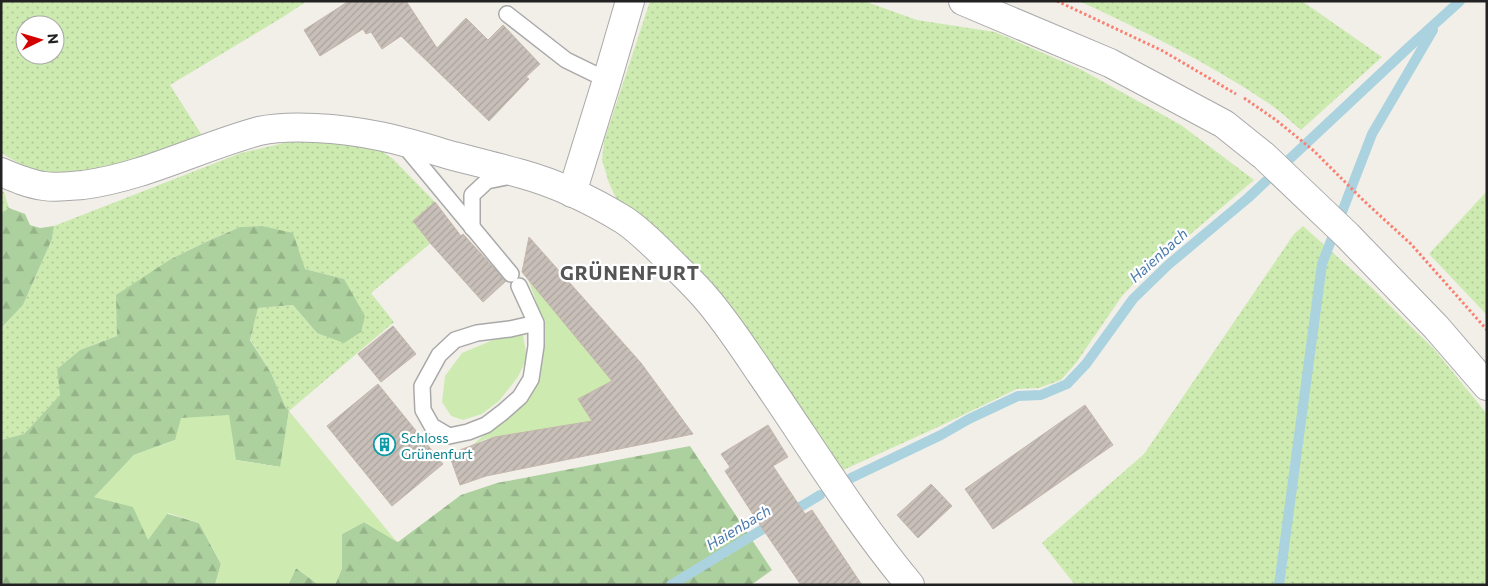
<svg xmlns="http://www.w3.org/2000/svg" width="1488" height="586" viewBox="0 0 1488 586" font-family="Commissioner,sans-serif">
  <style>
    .grass { fill: url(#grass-dots); fill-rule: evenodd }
    .forest { fill: url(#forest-firs) }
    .garden { fill: #cdebb0 }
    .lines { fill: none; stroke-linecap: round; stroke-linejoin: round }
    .stream { stroke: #aad3df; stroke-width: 10 }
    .building { fill: url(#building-hatch); stroke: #c4b6ab }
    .service-casing { stroke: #a9a9a9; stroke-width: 18 }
    .minor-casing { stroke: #a9a9a9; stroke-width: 30 }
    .tertiary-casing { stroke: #a9a9a9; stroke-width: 30 }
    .path { stroke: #fa8072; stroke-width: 3; stroke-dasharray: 2.5 2.5; stroke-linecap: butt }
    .service { stroke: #fff; stroke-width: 15 }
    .minor { stroke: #fff; stroke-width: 28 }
    .tertiary { stroke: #fff; stroke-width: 28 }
    .labels { text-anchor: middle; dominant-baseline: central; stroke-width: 4.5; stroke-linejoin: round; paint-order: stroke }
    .culture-label { font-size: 14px; fill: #0d838f; stroke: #fff; text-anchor: start }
    .water-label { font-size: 15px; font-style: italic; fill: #4a7aab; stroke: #fff }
    .district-label { font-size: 19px; font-weight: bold; letter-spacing: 1px; fill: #555; stroke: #fff }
  </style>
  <defs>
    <pattern id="grass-dots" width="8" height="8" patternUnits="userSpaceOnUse" patternTransform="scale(1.25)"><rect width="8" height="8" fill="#cdebb0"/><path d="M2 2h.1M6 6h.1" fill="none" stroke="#b0c997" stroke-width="1.8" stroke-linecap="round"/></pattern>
    <pattern id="forest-firs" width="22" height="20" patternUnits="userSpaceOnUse" patternTransform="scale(1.25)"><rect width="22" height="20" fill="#add19e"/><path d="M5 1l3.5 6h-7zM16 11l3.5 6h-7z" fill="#95b388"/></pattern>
    <pattern id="building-hatch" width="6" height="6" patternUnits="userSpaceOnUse" patternTransform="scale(1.25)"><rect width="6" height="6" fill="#c7bfb8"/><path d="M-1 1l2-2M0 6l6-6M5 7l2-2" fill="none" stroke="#aba49e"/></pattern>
  </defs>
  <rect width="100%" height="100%" fill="#f2efe9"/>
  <g class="grass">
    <path d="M 1,1 L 307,1 L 283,17 L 170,85 L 203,137 C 154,153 100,177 47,172 C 31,171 15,161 1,153 ZM 25,25 L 55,25 L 55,55 L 25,55 Z"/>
    <polygon points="650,1 864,1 917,20 995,32 1082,70 1181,125 1254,180 1139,278 1122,296 1076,363 1061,380 1039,388 1017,389 936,428 841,471 793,396 733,312 691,262 616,198 609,183 602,160 604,141"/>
    <path d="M 1079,1 L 1302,1 L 1382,57 L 1301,130 C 1290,121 1280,111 1268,103 C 1209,63 1144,31 1079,1 Z"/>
    <polygon points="324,138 376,147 393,159 435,202 413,221 431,243 371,293 394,322 289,411 285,406 271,373 250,339 258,308 293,305 317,333 344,279 305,269 262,226 240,227 208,241 171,259 117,336 80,350 57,369 61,394 24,434 1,440 1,328 23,305 52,239 54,226 241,153 293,141"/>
    <polygon points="1,191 4,192 9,208 1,213"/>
    <polygon points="1487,191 1487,315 1429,254"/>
    <polygon points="1303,226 1369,285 1434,349 1487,414 1487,585 1075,585 1042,543 1144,454 1294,234"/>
  </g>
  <g class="forest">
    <polygon points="9,208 25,214 30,225 40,228 54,226 52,239 23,305 1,328 1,213"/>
    <path d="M 262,226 L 293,233 L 305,269 L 344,279 L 365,316 L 361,332 L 344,343 L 317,333 L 293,305 L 258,308 L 250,340 L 271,373 L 285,406 L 289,411 L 281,467 L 236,460 L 175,440 L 134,455 L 95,497 C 130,506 165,512 199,523 L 221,564 L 215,585 L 1,585 L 1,440 L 24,434 L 60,395 L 57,369 L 80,350 L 117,336 L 116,295 L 171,259 L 208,241 L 240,227 Z"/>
    <polygon points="690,446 772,570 751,585 335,585 342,568 342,534 364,522 398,542 461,495 497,483"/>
    <polygon points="296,568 319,585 288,585"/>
  </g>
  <g class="garden">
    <polygon points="528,279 612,381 578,399 592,421 486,439 472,445 525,402 543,360 542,318"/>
    <polygon points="523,335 527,358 518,377 499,401 482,414 463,420 451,416 442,402 445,376 462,353 493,340"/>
    <polygon points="289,411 397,542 364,522 342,534 342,568 335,585 319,585 296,568 288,585 215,585 221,564 199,523 168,513 148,540 133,507 94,497 134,455 175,440 181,418 229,415 236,460 280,467"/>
  </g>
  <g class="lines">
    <g class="stream">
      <polyline points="851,478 941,435 969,419 1018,396 1041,395 1067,384 1086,364 1133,299 1168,265 1248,198 1408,48 1460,1"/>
      <polyline points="790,513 820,495"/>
      <polyline points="671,585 773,523"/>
      <polyline points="1279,585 1322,264 1372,134 1433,30"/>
    </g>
  </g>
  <g class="building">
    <polygon points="349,1 406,1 437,48 466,18 488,40 503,25 540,64 526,77 529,79 489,121 401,36 382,49 371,32 366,34 363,29 320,56 304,30"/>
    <polygon points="435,202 461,236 463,234 506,281 483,302 431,244 413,221"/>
    <polygon points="529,237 641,363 693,434 486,476 460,485 449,454 495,437 592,421 578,399 612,381 522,272"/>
    <polygon points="393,326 416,354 381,382 358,354"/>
    <polygon points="378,384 443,464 392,506 327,426"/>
    <polygon points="1085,405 1113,445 993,529 965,489"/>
    <polygon points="768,425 788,457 773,466 805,514 812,510 862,585 801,585 758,522 725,471 730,467 721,454"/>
    <polygon points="931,484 952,506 918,538 897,515"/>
  </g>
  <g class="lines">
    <defs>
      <g id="service">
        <polyline points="507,14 566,60 607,80"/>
        <polyline points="403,144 511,274"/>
        <polyline points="472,228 472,195 487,181 511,176"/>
        <polyline points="519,286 536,323 536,346 531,379 520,397 503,412 486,425 468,432 449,436 432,426 423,410 422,386 439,355 455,340 477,333 510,329 536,323"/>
      </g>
      <g id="minor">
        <path d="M 1,172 C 15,178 29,184 44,186 C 57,188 70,186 83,185 C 144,177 200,147 259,131 C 278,127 296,127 315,128 C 363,130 401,140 446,154 C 472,161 497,167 522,174 C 558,184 593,201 624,220 C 639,230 653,244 666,257 C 679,270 693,283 705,297 C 726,321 744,349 761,374 C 810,445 855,519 910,585"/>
        <polyline points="572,193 607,80 630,1"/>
      </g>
      <polyline id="tertiary" points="963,1 1110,63 1224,124 1264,156 1347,235 1436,327 1487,386"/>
    </defs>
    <use href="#service" class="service-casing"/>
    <use href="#minor" class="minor-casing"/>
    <use href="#tertiary" class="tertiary-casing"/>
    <g class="path">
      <polyline points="1057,1 1163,51 1236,94"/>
      <polyline points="1244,98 1276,120 1314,151 1364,201 1411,244 1487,330"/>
    </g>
    <use href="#service" class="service"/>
    <use href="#minor" class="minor"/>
    <use href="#tertiary" class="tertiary"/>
  </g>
  <defs>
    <symbol id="building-ring" viewBox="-11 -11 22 22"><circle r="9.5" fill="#fff" stroke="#0f9aa8" stroke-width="1.5"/><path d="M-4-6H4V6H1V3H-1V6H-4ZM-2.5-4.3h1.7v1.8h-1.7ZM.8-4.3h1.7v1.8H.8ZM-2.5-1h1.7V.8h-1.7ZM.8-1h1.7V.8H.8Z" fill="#0f9aa8"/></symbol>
  </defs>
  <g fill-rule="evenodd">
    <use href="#building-ring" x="372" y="432" width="25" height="25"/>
  </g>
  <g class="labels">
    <g class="culture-label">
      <text x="401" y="437">Schloss<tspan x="401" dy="16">Grünenfurt</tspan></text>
    </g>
    <g class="water-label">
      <text transform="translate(1158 255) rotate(-42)">Haienbach</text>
      <text transform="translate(738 527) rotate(-31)">Haienbach</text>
    </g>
    <g class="district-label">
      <text x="630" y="272">GRÜNENFURT</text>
    </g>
  </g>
  <rect width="1488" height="586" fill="none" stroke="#222222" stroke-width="5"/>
  <g transform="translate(40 40) rotate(85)"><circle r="24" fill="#ffffff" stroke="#a7a7a7"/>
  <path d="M0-4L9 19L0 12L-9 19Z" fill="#d40000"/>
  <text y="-8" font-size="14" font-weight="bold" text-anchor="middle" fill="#222222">N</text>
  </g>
</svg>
